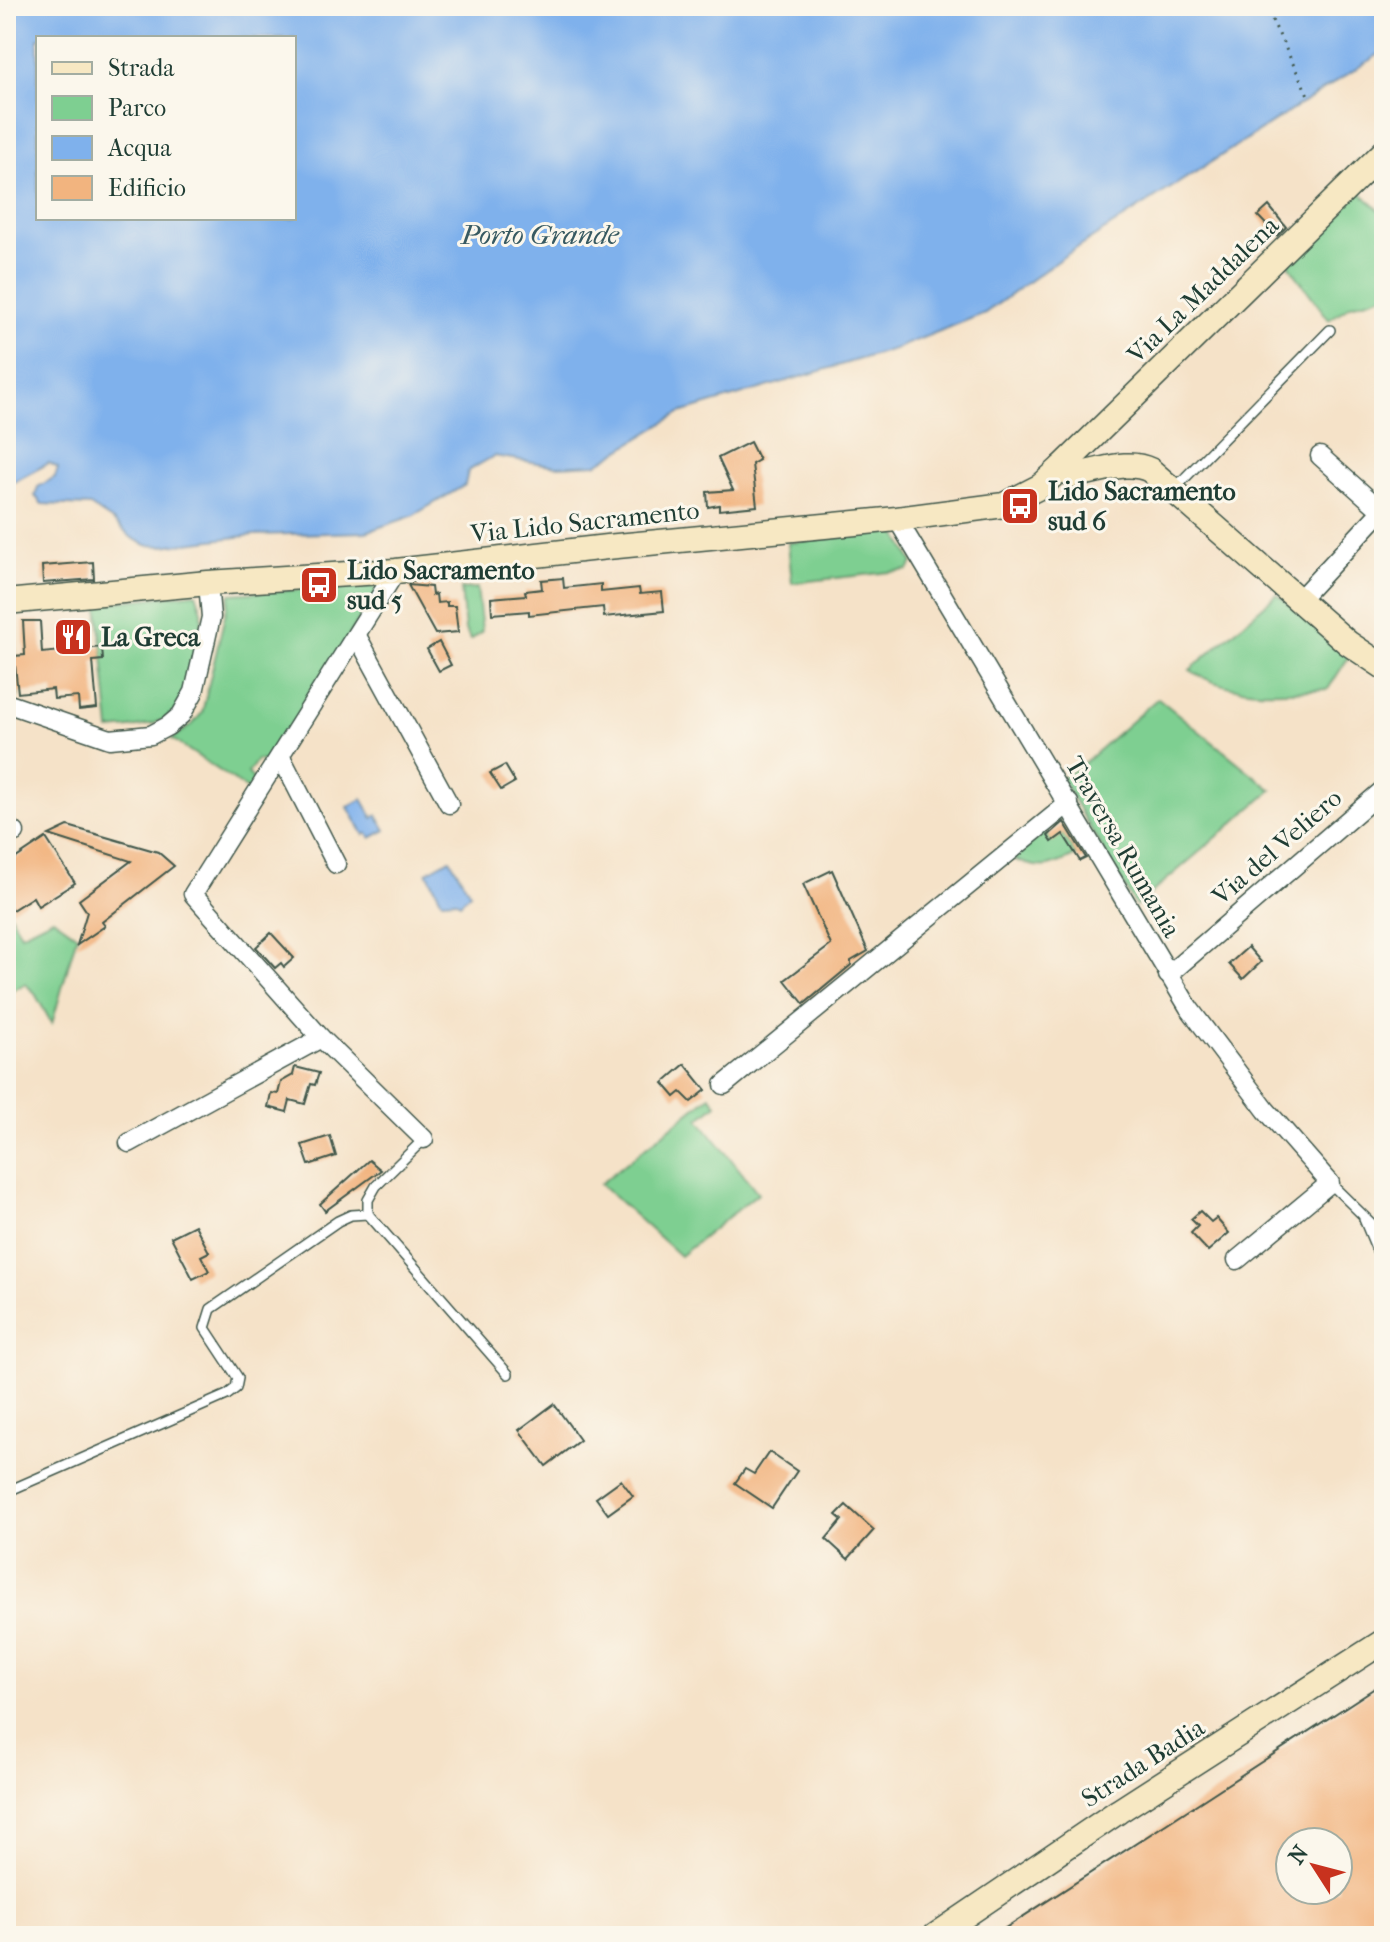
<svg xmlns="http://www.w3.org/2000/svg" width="1390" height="1942" viewBox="0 0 1390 1942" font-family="'IM FELL French Canon',serif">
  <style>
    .green { fill: #7ecf91; stroke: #4e8662; stroke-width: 2 }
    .water { fill: #7fb1ec; stroke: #4f7790; stroke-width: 2; fill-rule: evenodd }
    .building { fill: #f2b47f; fill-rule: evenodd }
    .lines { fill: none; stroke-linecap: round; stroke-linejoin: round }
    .lane-casing { stroke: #3f564a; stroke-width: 12 }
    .street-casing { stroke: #3f564a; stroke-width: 21 }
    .secondary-casing { stroke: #3f564a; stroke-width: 27 }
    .path { stroke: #3f564a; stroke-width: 3; stroke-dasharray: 2 6; stroke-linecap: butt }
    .lane { stroke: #fff; stroke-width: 9 }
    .street { stroke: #fff; stroke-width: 18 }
    .secondary { stroke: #f7e8c3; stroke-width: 24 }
    .labels { text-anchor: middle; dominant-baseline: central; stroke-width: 6; stroke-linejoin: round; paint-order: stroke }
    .street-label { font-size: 26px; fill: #1f3d34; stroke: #fbf7ec }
    .poi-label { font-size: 26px; font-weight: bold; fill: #1f3d34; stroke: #fbf7ec; text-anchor: start }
    .water-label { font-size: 28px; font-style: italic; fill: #375a62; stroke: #fbf7ec }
  </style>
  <rect width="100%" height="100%" fill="#fbf7ec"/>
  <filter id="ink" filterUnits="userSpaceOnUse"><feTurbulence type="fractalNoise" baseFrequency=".0125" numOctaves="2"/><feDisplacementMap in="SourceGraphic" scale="16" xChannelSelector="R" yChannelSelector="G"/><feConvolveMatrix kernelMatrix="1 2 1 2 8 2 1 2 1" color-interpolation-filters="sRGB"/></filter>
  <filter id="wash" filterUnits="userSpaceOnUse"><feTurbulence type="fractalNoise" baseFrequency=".006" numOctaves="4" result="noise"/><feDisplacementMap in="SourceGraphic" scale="32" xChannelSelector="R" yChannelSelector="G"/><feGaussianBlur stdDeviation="1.8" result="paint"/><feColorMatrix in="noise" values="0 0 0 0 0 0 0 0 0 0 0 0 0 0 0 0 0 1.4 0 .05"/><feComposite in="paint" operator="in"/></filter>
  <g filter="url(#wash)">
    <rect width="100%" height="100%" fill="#f5e2c8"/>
    <g class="green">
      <polygon points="1358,190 1384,215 1384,295 1351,305 1329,320 1291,268 1288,260"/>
      <polygon points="890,531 897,534 913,563 908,570 792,583 788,543"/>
      <polygon points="373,585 377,591 269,762 257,760 248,773 256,782 250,791 172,739 193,724 202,713 230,594"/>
      <polygon points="477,588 482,631 471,640 465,630 461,589"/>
      <path d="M 196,593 L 202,611 L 202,621 L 186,698 C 168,727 141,727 110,730 L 98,604 Z"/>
      <path d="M 1277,594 L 1350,655 L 1328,689 C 1280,692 1231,697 1190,670 Z"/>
      <polygon points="6,611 10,611 18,696 6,691"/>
      <polygon points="1158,698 1272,790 1136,906 1061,778 1077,769"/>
      <path d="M 1043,830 L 1052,841 L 1063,834 L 1076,855 C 1049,869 1038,871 1009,857 Z"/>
      <polygon points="6,907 21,934 53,918 77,935 52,1024 34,992 25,984 6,994"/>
      <polygon points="710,1096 717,1104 699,1119 758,1193 680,1256 600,1184"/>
    </g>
    <g class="water">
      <path d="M 6,6 L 1384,6 L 1384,51 L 1060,259 L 985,313 L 897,348 L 680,413 L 597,464 L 557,466 L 494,456 L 468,471 L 465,485 L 412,516 L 366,532 L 254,535 L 162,546 L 146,545 L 132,538 L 113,521 L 90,506 L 42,504 L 35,496 L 38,487 L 55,477 L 58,468 L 49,463 L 6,486 ZM 38,38 L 294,38 L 294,218 L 38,218 Z"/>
      <polygon points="362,799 373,818 377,815 386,830 371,838 367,833 364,835 348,807"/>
      <polygon points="450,859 470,893 460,903 455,900 442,901 427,872"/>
    </g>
    <g id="blocks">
      <g class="building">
        <polygon points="1269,206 1286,227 1277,236 1258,216"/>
        <polygon points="750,442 759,460 752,464 757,506 719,510 719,505 708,507 707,492 733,490 718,458"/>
        <polygon points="93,562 94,579 43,583 42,566"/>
        <polygon points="563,578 564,588 601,584 601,592 639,588 640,594 662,592 664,611 604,617 603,607 529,615 529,611 492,614 491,598 526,595 525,591 542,589 541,580"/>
        <polygon points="408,585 431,587 432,595 436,594 437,603 447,602 447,606 455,606 458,632 435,634"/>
        <polygon points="23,621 40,621 42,653 102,647 103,660 93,661 97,708 79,710 78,697 54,699 53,689 18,693 14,656 25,655"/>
        <polygon points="439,642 451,665 439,671 427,649"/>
        <polygon points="505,765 515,782 501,790 490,773"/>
        <polygon points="1064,822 1086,858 1080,861 1063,834 1052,842 1048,836"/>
        <polygon points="68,826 158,852 174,866 102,922 105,926 77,945 87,912 79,900 131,861 49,835"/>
        <polygon points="46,838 75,883 38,906 33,897 12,910 6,900 6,842 16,858"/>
        <polygon points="832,870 868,951 851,961 851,965 804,1004 785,980 831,945 803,884"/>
        <polygon points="271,933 294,958 284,967 281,963 275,968 256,947"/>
        <polygon points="1248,947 1261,962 1243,979 1229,964"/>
        <polygon points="685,1064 706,1090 691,1102 681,1092 675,1097 663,1083"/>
        <polygon points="295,1067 319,1073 315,1085 311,1084 305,1104 290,1100 287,1112 268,1107 271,1093 278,1094 281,1082 293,1075"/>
        <polygon points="330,1136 336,1156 309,1165 302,1145"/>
        <polygon points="369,1160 381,1170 325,1211 320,1204"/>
        <polygon points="1200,1211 1211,1222 1216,1218 1229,1233 1208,1251 1191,1233 1198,1226 1191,1219"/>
        <polygon points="195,1225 209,1252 201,1256 209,1271 193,1279 171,1237"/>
        <polygon points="554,1404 580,1440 546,1466 519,1430"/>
        <polygon points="769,1452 797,1471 772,1508 735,1483 745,1469 754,1474"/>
        <polygon points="621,1480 633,1496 608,1514 596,1498"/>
        <polygon points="846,1505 874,1530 848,1559 826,1539 842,1520 836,1515"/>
        <path d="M 1384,1682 L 1384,1936 L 993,1936 L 1200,1802 ZM 1290,1842 L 1338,1842 L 1338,1890 L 1290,1890 Z"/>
      </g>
    </g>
  </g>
  <g filter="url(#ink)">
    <use href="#blocks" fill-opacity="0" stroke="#3f564a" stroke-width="2"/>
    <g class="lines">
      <defs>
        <g id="lane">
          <polyline points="1175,488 1330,330"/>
          <polyline points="1330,1183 1377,1229 1384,1229"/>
          <polyline points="368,1214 368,1200 376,1186 424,1139"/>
          <polyline points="1364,1219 1384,1267"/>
          <polyline points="6,1492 227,1395 236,1388 238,1378 205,1328 211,1309 338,1221 351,1215 368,1214 508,1374"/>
        </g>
        <g id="street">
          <polyline points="1320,456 1382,511"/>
          <polyline points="897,519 1189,1008 1266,1110 1330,1183 1237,1260"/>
          <polyline points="396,571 193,894 321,1038 424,1139"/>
          <polyline points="1298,601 1384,508"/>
          <polyline points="357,636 449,804"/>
          <polyline points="6,703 110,739 151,735 168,726 181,715 194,692 211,617 208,583"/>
          <polyline points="281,757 336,864"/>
          <polyline points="6,826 15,832"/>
          <polyline points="1168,975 1384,789"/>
          <polyline points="724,1085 1069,803"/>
          <polyline points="129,1143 321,1038"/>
        </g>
        <g id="secondary">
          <path d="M 1062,467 L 1072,475 C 1098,473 1126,458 1150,470 L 1348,643 L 1384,667"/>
          <polyline points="6,602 208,583 396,571 607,547 897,519 1004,505 1041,486 1062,467 1384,152"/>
          <polyline points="935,1936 1119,1811 1384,1641"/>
        </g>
      </defs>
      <use href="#lane" class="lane-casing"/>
      <use href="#street" class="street-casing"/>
      <use href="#secondary" class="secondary-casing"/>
      <polyline class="path" points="1272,20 1310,99"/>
      <use href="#lane" class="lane"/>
      <use href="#street" class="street"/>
      <use href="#secondary" class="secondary"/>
    </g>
  </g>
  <defs>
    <symbol id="bus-square" viewBox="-11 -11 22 22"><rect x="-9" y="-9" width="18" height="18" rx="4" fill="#c8321e" stroke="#fbf7ec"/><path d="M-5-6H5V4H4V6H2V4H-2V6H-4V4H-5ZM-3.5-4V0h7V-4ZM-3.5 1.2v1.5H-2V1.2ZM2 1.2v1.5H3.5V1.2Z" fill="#fff"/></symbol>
    <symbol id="restaurant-square" viewBox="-11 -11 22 22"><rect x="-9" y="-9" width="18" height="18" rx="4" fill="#c8321e" stroke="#fbf7ec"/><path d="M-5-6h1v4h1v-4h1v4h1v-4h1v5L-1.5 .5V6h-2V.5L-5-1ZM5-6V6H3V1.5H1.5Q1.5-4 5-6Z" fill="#fff"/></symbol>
  </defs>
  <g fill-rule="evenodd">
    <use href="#bus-square" x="998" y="484" width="44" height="44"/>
    <use href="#bus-square" x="297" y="563" width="44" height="44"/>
    <use href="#restaurant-square" x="51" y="615" width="44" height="44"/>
  </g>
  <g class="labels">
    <g class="street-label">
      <text transform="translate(1203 290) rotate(-44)">Via La Maddalena</text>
      <text transform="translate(585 522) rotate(-6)">Via Lido Sacramento</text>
      <text transform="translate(1123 847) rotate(60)">Traversa Rumania</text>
      <text transform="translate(1277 847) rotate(-41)">Via del Veliero</text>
      <text transform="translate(1143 1763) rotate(-33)">Strada Badia</text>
    </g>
    <g class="poi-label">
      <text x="1048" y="491">Lido Sacramento<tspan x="1048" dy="30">sud 6</tspan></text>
      <text x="347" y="570">Lido Sacramento<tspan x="347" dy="30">sud 5</tspan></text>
      <text x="101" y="637">La Greca</text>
    </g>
    <g class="water-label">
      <text x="540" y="234">Porto Grande</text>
    </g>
  </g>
  <rect width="1390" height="1942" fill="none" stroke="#fbf7ec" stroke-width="32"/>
  <rect x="36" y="36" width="260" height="184" fill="#fbf7ec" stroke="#a3ada2" stroke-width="2"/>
  <rect x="52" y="62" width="40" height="12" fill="#f7e8c3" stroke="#a3ada2" stroke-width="2"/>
  <text x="108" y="76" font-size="24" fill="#1f3d34">Strada</text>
  <rect x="52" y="96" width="40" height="24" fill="#7ecf91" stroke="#a3ada2" stroke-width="2"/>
  <text x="108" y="116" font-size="24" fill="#1f3d34">Parco</text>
  <rect x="52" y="136" width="40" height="24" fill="#7fb1ec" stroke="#a3ada2" stroke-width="2"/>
  <text x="108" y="156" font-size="24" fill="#1f3d34">Acqua</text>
  <rect x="52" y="176" width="40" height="24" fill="#f2b47f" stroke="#a3ada2" stroke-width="2"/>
  <text x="108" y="196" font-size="24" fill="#1f3d34">Edificio</text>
  <g transform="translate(1314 1866) rotate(306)"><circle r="38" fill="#fbf7ec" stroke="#a3ada2" stroke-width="2"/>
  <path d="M0-6L14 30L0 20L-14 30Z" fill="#c8321e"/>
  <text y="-12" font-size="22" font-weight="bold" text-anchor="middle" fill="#1f3d34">N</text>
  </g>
</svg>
